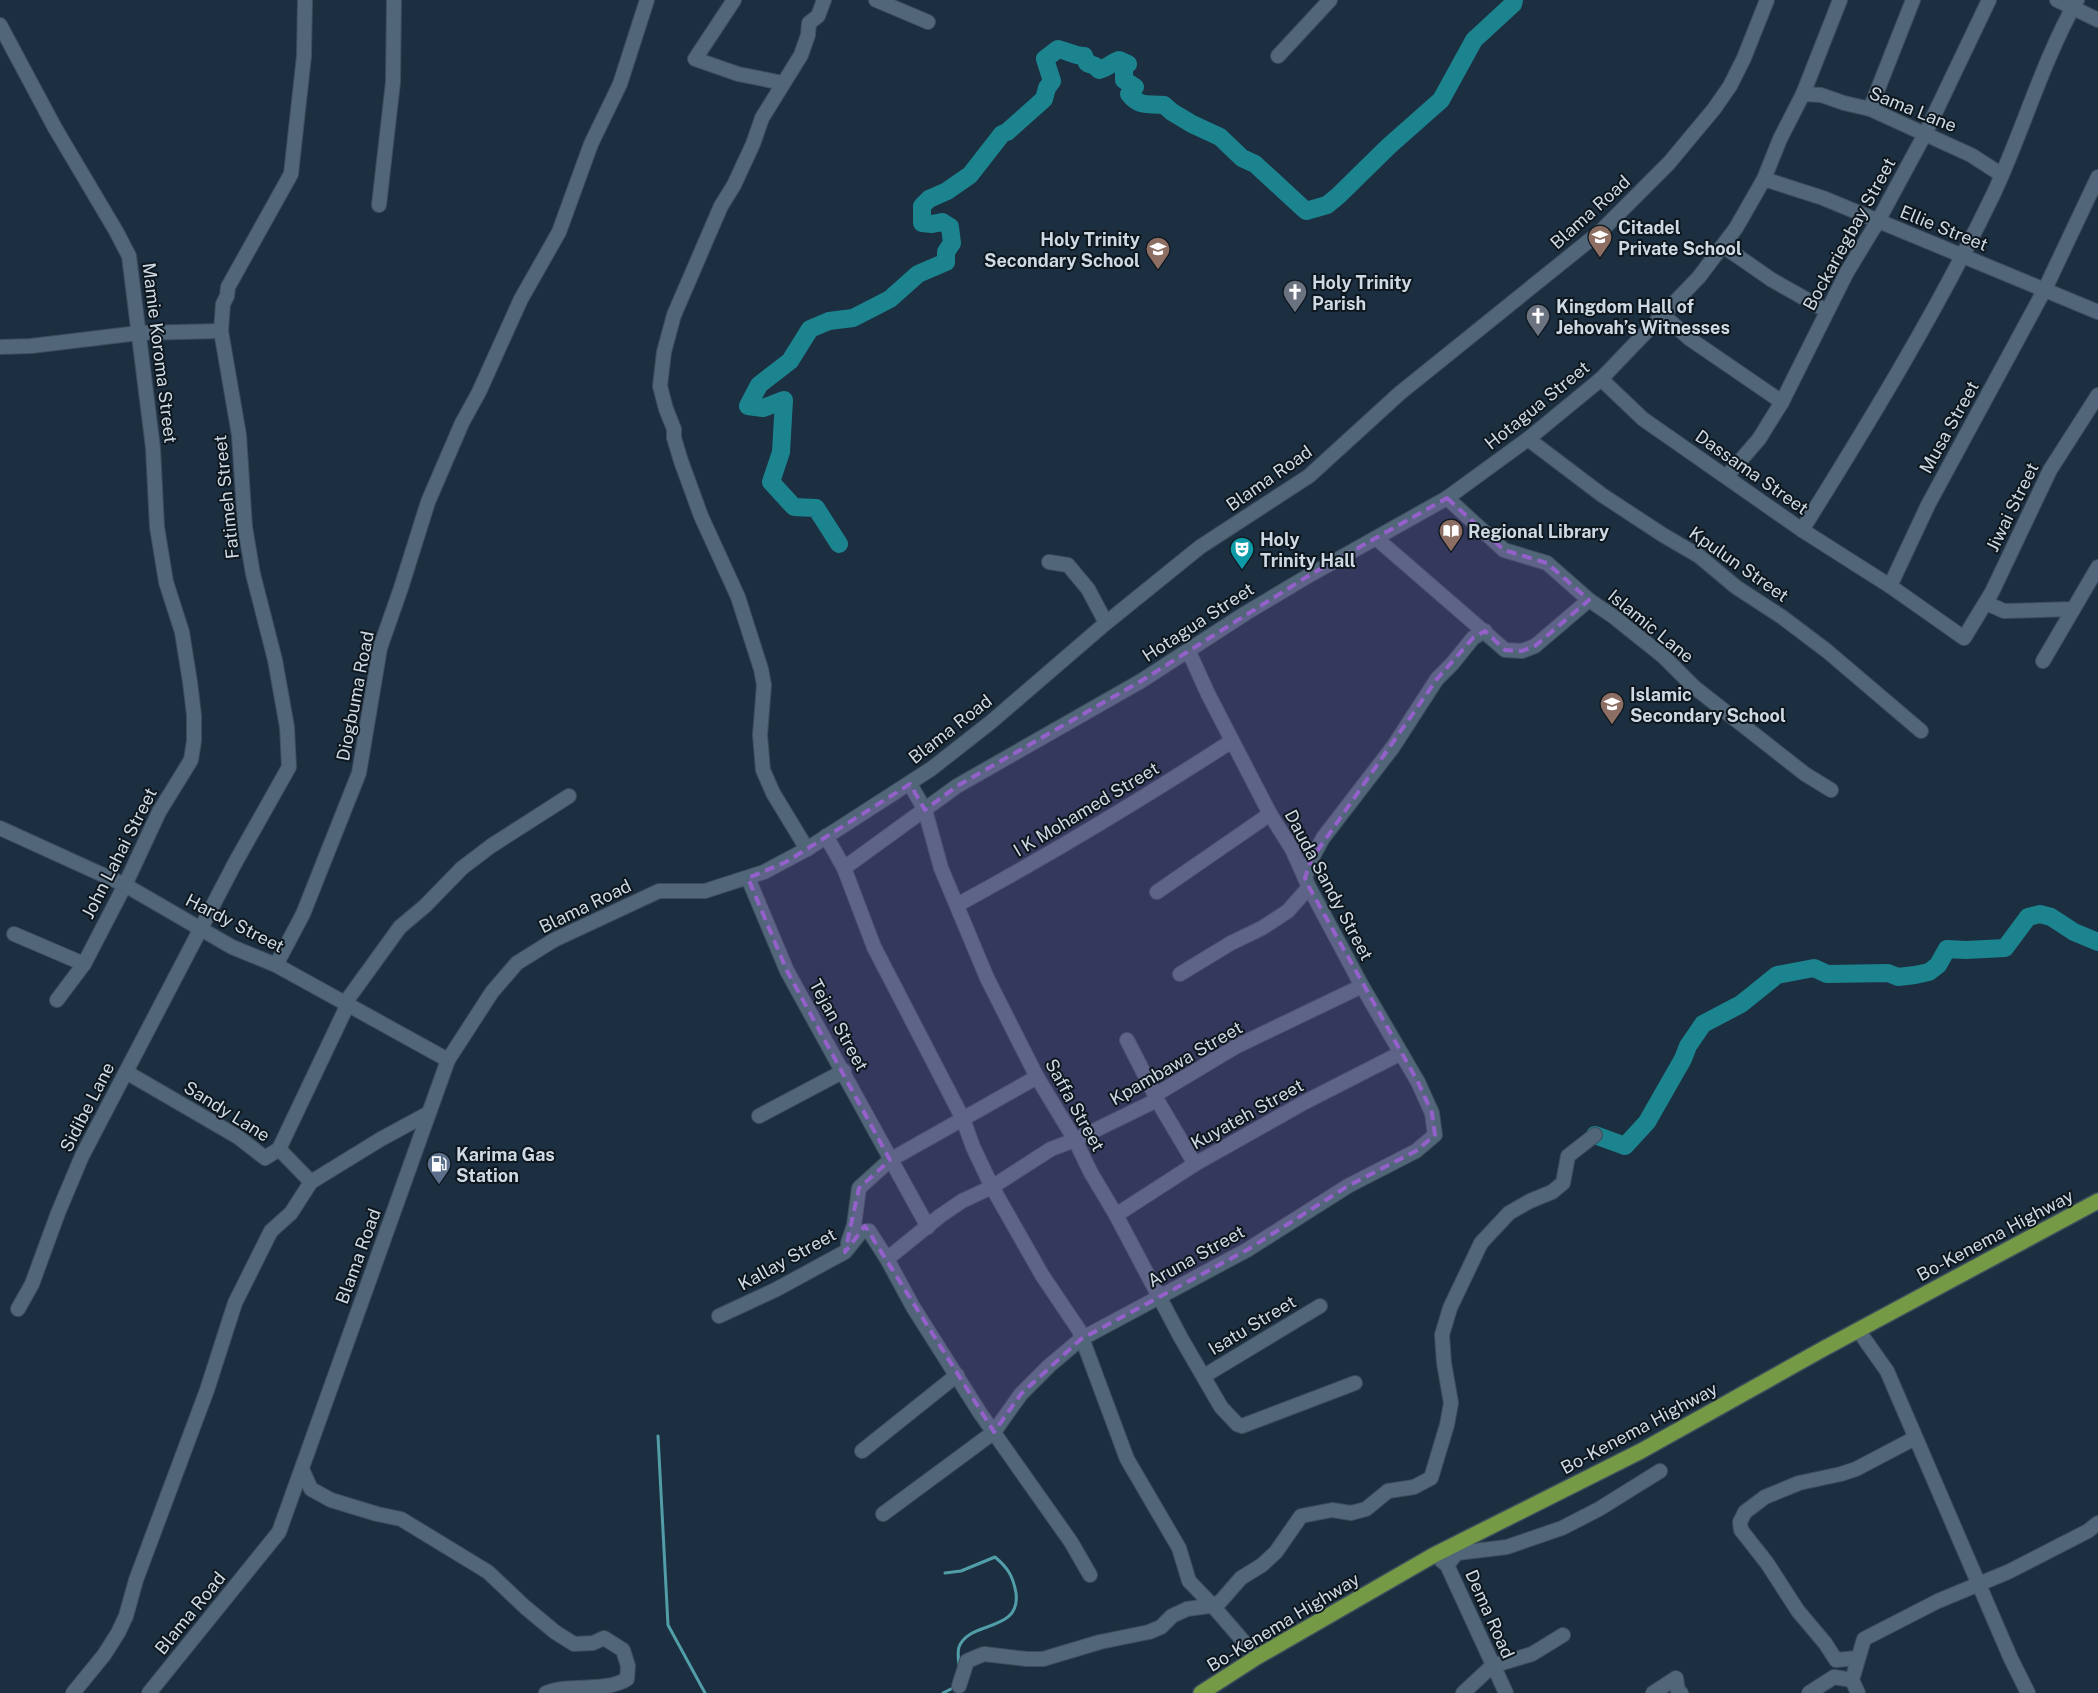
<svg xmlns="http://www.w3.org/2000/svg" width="2098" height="1693" viewBox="0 0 2098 1693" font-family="'Public Sans',sans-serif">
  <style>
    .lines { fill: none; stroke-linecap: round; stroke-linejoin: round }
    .stream { stroke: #519ea8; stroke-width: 3 }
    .river { stroke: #1c848f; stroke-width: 18 }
    .minor-casing { stroke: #3d4d5c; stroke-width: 16 }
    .highway-casing { stroke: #3d4d5c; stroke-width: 18 }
    .minor { stroke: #516679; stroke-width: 14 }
    .highway { stroke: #759a46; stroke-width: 15 }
    .marked { fill: #9460ca; fill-opacity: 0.2; stroke: #9460ca; stroke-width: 4; stroke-dasharray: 10 6; stroke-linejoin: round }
    .labels { text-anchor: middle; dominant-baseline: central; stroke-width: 4; stroke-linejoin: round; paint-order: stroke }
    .street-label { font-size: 18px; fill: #cdd9e4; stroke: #0e171e }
    .poi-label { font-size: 18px; font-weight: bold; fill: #cdd9e4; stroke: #0e171e; text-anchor: start }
  </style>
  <rect width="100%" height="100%" fill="#1c2f41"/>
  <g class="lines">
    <g class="stream">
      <polyline points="658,1436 668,1625 705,1693"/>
      <path d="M 945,1573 L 961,1571 L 995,1557 C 1008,1568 1013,1576 1016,1593 C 1021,1633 969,1620 959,1647 C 957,1652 959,1661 959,1667"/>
      <polyline points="943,1693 955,1687"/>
    </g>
    <g class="river">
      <path d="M 839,544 L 816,508 L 794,507 L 771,482 L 781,452 L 784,400 L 763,408 L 748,406 L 759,385 L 790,361 L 810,329 L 829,321 L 853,318 L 890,299 L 918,274 L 946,262 L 946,252 L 952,243 L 950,227 L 942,222 L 932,224 L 922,223 L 922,206 L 929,199 L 947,191 L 970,175 L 1002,134 L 1007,132 L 1044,99 L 1047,88 L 1052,81 L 1045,59 L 1058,49 C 1068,51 1074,56 1084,56 L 1087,63 L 1095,66 L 1099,70 C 1107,68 1111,63 1119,60 L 1128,64 L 1124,68 L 1124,80 L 1135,87 L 1129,94 C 1140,108 1149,103 1164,105 L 1172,112 L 1192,124 L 1220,137 L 1242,158 L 1255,164 L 1306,211 L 1327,205 L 1338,196 L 1389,146 L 1441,100 L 1474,40 L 1513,4 L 1514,0"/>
      <polyline points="1595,1135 1625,1146 1647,1122 1683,1059 1688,1046 1703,1024 1741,1004 1777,975 1814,968 1827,974 1888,973 1898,977 1915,975 1929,972 1938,965 1947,949 1966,950 2005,948 2028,917 2040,914 2051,917 2074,932 2098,942"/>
    </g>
    <defs>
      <g id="minor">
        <polyline points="734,0 695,59 738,74 783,83"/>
        <polyline points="876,0 928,22"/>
        <polyline points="1840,0 1803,94 1780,139 1764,179 1823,198 2098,312"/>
        <polyline points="2057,0 2098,20"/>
        <polyline points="0,25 55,128 116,231 129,256 153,448 157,527 166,582 182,632 190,682 194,715 194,741 191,760 159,812 125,885 84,964 57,1000"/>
        <polyline points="1278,56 1330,0"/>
        <polyline points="1803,94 1821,95 1844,103 1870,109 1971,155 2002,175"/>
        <polyline points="1870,109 1913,0"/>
        <polyline points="379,205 393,82 394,0"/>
        <polyline points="1723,246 1772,280 1827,311"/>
        <polyline points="1663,315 1690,339 1782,402"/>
        <polyline points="0,347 31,346 139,333 221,331"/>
        <polyline points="1601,379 1643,419 1802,530 1890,586 1964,638 1992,592 2050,470 2098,395"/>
        <polyline points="1528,439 1602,495 1663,535 1699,556 1736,587 1782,617 1827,651 1921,731"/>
        <polyline points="1727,476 1759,439 1782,402 1847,272 1878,221 1925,134 1989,0"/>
        <polyline points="1447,498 1504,550 1547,563 1589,600 1614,617 1664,657 1694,687 1805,774 1831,790"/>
        <path d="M 1802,530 C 1870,421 1937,311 1993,195 C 2023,131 2042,62 2077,0"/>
        <polyline points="1376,538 1505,650 1522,651 1535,646 1589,600"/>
        <polyline points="1049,562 1068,565 1088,589 1106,623"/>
        <polyline points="1890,586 1928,505 2045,289 2098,177"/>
        <polyline points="1986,603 2004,611 2073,609"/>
        <polyline points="2043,661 2098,567"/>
        <polyline points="910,784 925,810 941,868 987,978 1037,1077 1075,1140 1091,1173 1116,1215 1181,1338 1221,1407 1237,1424 1242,1426 1355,1383"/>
        <polyline points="0,828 125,885 232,947 276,965 448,1060"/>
        <polyline points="826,836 844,868 874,947 963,1119 973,1147 992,1187 1042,1275 1079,1330 1127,1459 1179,1548 1189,1581 1212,1605 1257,1657"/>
        <polyline points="807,849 773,793 763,770 760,735 764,685 761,669 738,597 701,516 681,461 674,438 674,429 666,409 660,386 664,352 674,315 721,206 734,185 753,144 762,118 801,55 808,35 809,23 818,16 824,0"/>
        <polyline points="844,868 957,786 1141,681 1246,613 1308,576 1447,498 1528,439 1601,379 1699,277 1736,228 1764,179"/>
        <polyline points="748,878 787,971 928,1227"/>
        <polyline points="1305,878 1311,860 1323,838 1393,747 1437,679 1452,664 1473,638 1485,631"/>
        <polyline points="1157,892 1270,814"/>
        <path d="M 957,905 C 1051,854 1142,799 1232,741"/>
        <polyline points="14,934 84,964"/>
        <polyline points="276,965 303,914 359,773 380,648 401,588 428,502 462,423 479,392 521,299 559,232 591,144 620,84 647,0"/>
        <polyline points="1180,974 1231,943 1262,928 1288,911 1309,887"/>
        <polyline points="345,1003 400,927 425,906 462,868 491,846 569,796"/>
        <polyline points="1127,1040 1155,1095"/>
        <polyline points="126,1072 238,1137 265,1158 279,1149 311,1182 381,1139 429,1113"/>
        <polyline points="1157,1100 1195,1164"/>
        <polyline points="759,1116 844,1071"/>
        <polyline points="279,1149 348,1004"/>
        <polyline points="1116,1215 1195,1164 1305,1102 1401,1053"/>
        <polyline points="848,1243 854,1225 859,1188 890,1160 1037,1077"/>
        <polyline points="887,1259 940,1216 962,1201 992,1187 1051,1149 1075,1140 1157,1100 1155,1095 1237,1046 1362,986"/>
        <polyline points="18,1309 32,1284 58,1213 82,1156 235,863 289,767 287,727 275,660 253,574 245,527 239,435 221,331 223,304 227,296 228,287 291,174 304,56 305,0"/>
        <polyline points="719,1316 775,1290 845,1252 861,1232 869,1231 887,1259 913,1307 980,1413 1071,1542 1090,1575"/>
        <polyline points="1858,1330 1887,1371 2011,1659 2028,1693"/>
        <polyline points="1204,1376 1320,1306"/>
        <polyline points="862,1451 957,1375"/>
        <path d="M 302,1469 L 311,1489 L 331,1500 L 377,1514 L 401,1519 L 488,1572 L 525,1607 L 555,1632 L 574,1644 L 593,1643 L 604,1638 L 623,1650 L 628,1666 L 627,1679 C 604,1693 571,1683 546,1693"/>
        <polyline points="883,1514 994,1432 1021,1394 1049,1366 1081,1339 1247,1250 1348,1186 1416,1151 1435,1135 1432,1113 1418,1082 1362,986 1309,887 1292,849 1270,814 1208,694 1189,652"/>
        <polyline points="1441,1560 1447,1565 1506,1693"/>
        <polyline points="1447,1565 1457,1553 1507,1547 1562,1528 1599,1509 1660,1471"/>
        <polyline points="1857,1658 1836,1660 1825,1643 1798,1611 1767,1563 1741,1530 1740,1522 1745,1512 1765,1497 1799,1483 1841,1474 1856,1469 1915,1438"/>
        <polyline points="959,1686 967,1661 984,1654 1027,1659 1043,1659 1100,1642 1149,1632 1161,1627 1172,1616 1187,1609 1209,1606 1220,1602 1241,1578 1262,1565 1276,1552 1301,1516 1332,1510 1351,1513 1366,1509 1388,1491 1414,1487 1431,1478 1447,1425 1451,1403 1444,1363 1442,1335 1450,1308 1481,1243 1509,1213 1530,1201 1552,1192 1563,1183 1568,1156 1595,1135"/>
        <polyline points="73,1693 104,1655 118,1633 126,1616 136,1580 207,1390 235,1303 271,1231 291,1213 311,1182"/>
        <polyline points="149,1693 279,1532 448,1060 492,992 517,963 554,940 659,891 705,891 764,872 807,849 931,769 991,722 1106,623 1200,547 1309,476 1400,393 1601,231 1669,163 1714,109 1730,86 1744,58 1767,0"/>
        <polyline points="1463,1693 1492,1666 1532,1654 1563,1635"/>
        <polyline points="1653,1693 1676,1678 1678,1691 1681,1693"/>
        <polyline points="1809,1693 1834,1677 1852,1680"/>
        <polyline points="1858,1693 1852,1680 1864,1639 1938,1601 2008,1572 2088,1531 2098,1523"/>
      </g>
      <polyline id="highway" points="1201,1693 1257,1657 1434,1555 1641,1451 1823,1349 2098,1201"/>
    </defs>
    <use href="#minor" class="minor-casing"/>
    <use href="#highway" class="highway-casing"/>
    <use href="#minor" class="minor"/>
    <use href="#highway" class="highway"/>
  </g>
  <path class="marked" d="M 1447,498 L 1504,550 L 1547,563 L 1589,600 L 1535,646 L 1522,651 L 1505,650 L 1485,631 L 1473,638 L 1437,679 L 1311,860 L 1305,878 L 1309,887 L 1418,1082 L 1432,1113 L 1435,1135 L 1416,1151 L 1348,1186 L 1247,1250 L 1081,1339 L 1021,1394 L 994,1432 L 865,1226 L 845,1252 L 859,1188 L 890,1160 L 787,971 L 748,878 L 786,862 L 910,784 L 925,810 L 957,786 L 1141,681 L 1308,576 Z"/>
  <defs>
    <symbol id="school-pin" viewBox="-11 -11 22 30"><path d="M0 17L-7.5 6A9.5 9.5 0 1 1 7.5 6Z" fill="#8d6e63" stroke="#0e171e"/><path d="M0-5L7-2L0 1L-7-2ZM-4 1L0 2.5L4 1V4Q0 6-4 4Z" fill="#fff"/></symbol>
    <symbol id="church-pin" viewBox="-11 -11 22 30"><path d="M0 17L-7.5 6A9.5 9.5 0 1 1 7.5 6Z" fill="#6b7280" stroke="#0e171e"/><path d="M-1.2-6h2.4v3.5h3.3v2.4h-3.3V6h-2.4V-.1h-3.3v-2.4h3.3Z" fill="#fff"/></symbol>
    <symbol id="library-pin" viewBox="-11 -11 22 30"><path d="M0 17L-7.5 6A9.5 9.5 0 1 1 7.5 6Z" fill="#8d6e63" stroke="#0e171e"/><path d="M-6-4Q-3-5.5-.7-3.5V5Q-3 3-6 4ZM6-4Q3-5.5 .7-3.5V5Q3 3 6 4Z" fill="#fff"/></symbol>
    <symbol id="theatre-pin" viewBox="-11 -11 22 30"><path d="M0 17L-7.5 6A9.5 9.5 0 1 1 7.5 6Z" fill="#0f9aa8" stroke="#0e171e"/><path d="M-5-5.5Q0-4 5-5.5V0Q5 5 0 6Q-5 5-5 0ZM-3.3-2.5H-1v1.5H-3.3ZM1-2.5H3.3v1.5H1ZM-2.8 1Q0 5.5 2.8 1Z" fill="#fff"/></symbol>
    <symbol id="fuel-pin" viewBox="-11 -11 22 30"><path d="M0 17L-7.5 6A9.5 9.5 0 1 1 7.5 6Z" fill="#5c6f8a" stroke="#0e171e"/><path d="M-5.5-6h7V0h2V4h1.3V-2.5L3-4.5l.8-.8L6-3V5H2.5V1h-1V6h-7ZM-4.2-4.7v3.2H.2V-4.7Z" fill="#fff"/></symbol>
  </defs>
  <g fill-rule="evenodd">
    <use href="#school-pin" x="1586" y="223" width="28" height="38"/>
    <use href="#school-pin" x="1144" y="235" width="28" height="38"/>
    <use href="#church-pin" x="1281" y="278" width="28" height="38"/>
    <use href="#church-pin" x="1524" y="302" width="28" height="38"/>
    <use href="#library-pin" x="1437" y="517" width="28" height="38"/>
    <use href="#theatre-pin" x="1228" y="535" width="28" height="38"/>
    <use href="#school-pin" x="1598" y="690" width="28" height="38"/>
    <use href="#fuel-pin" x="425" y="1150" width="28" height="38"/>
  </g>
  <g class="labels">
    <g class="street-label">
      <text transform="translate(1913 109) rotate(22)">Sama Lane</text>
      <text transform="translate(1590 212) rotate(-42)">Blama Road</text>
      <text transform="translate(1944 228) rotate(22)">Ellie Street</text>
      <text transform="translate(1849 234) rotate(-61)">Bockariegbay Street</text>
      <text transform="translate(160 353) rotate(83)">Mamie Koroma Street</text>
      <text transform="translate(1537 405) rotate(-39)">Hotagua Street</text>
      <text transform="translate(1949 427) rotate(-61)">Musa Street</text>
      <text transform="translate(1752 472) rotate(35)">Dassama Street</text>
      <text transform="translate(1269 478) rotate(-35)">Blama Road</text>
      <text transform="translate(226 497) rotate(-96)">Fatimeh Street</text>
      <text transform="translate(2012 507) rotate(-64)">Jiwai Street</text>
      <text transform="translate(1739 564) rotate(35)">Kpulun Street</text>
      <text transform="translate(1198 622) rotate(-33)">Hotagua Street</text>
      <text transform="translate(1651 626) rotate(39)">Islamic Lane</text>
      <text transform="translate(355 696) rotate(-79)">Diogbuma Road</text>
      <text transform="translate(950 729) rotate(-38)">Blama Road</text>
      <text transform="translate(1086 809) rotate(-31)">I K Mohamed Street</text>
      <text transform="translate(119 853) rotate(-63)">John Lahai Street</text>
      <text transform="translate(1329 885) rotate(62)">Dauda Sandy Street</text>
      <text transform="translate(585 906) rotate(-26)">Blama Road</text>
      <text transform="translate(235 923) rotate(27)">Hardy Street</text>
      <text transform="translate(839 1025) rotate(61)">Tejan Street</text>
      <text transform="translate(1176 1063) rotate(-30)">Kpambawa Street</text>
      <text transform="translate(1075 1105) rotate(61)">Saffa Street</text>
      <text transform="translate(87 1107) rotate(-63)">Sidibe Lane</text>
      <text transform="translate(227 1111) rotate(32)">Sandy Lane</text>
      <text transform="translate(1247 1114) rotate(-29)">Kuyateh Street</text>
      <text transform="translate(1995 1235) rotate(-28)">Bo-Kenema Highway</text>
      <text transform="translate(358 1256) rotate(-70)">Blama Road</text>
      <text transform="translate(1196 1256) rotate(-29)">Aruna Street</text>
      <text transform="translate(787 1259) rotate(-29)">Kallay Street</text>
      <text transform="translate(1252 1325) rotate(-31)">Isatu Street</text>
      <text transform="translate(1639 1428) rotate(-28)">Bo-Kenema Highway</text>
      <text transform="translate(190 1613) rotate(-51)">Blama Road</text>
      <text transform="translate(1490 1614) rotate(66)">Dema Road</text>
      <text transform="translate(1283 1622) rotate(-31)">Bo-Kenema Highway</text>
    </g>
    <g class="poi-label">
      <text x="1618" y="227">Citadel<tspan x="1618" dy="21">Private School</tspan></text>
      <text x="1140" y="239" text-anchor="end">Holy Trinity<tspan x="1140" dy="21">Secondary School</tspan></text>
      <text x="1312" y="282">Holy Trinity<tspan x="1312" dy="21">Parish</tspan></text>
      <text x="1556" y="306">Kingdom Hall of<tspan x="1556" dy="21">Jehovah’s Witnesses</tspan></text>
      <text x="1468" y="531">Regional Library</text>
      <text x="1260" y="539">Holy<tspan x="1260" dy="21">Trinity Hall</tspan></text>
      <text x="1630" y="694">Islamic<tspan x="1630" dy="21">Secondary School</tspan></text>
      <text x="456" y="1154">Karima Gas<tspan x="456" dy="21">Station</tspan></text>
    </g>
  </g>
</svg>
